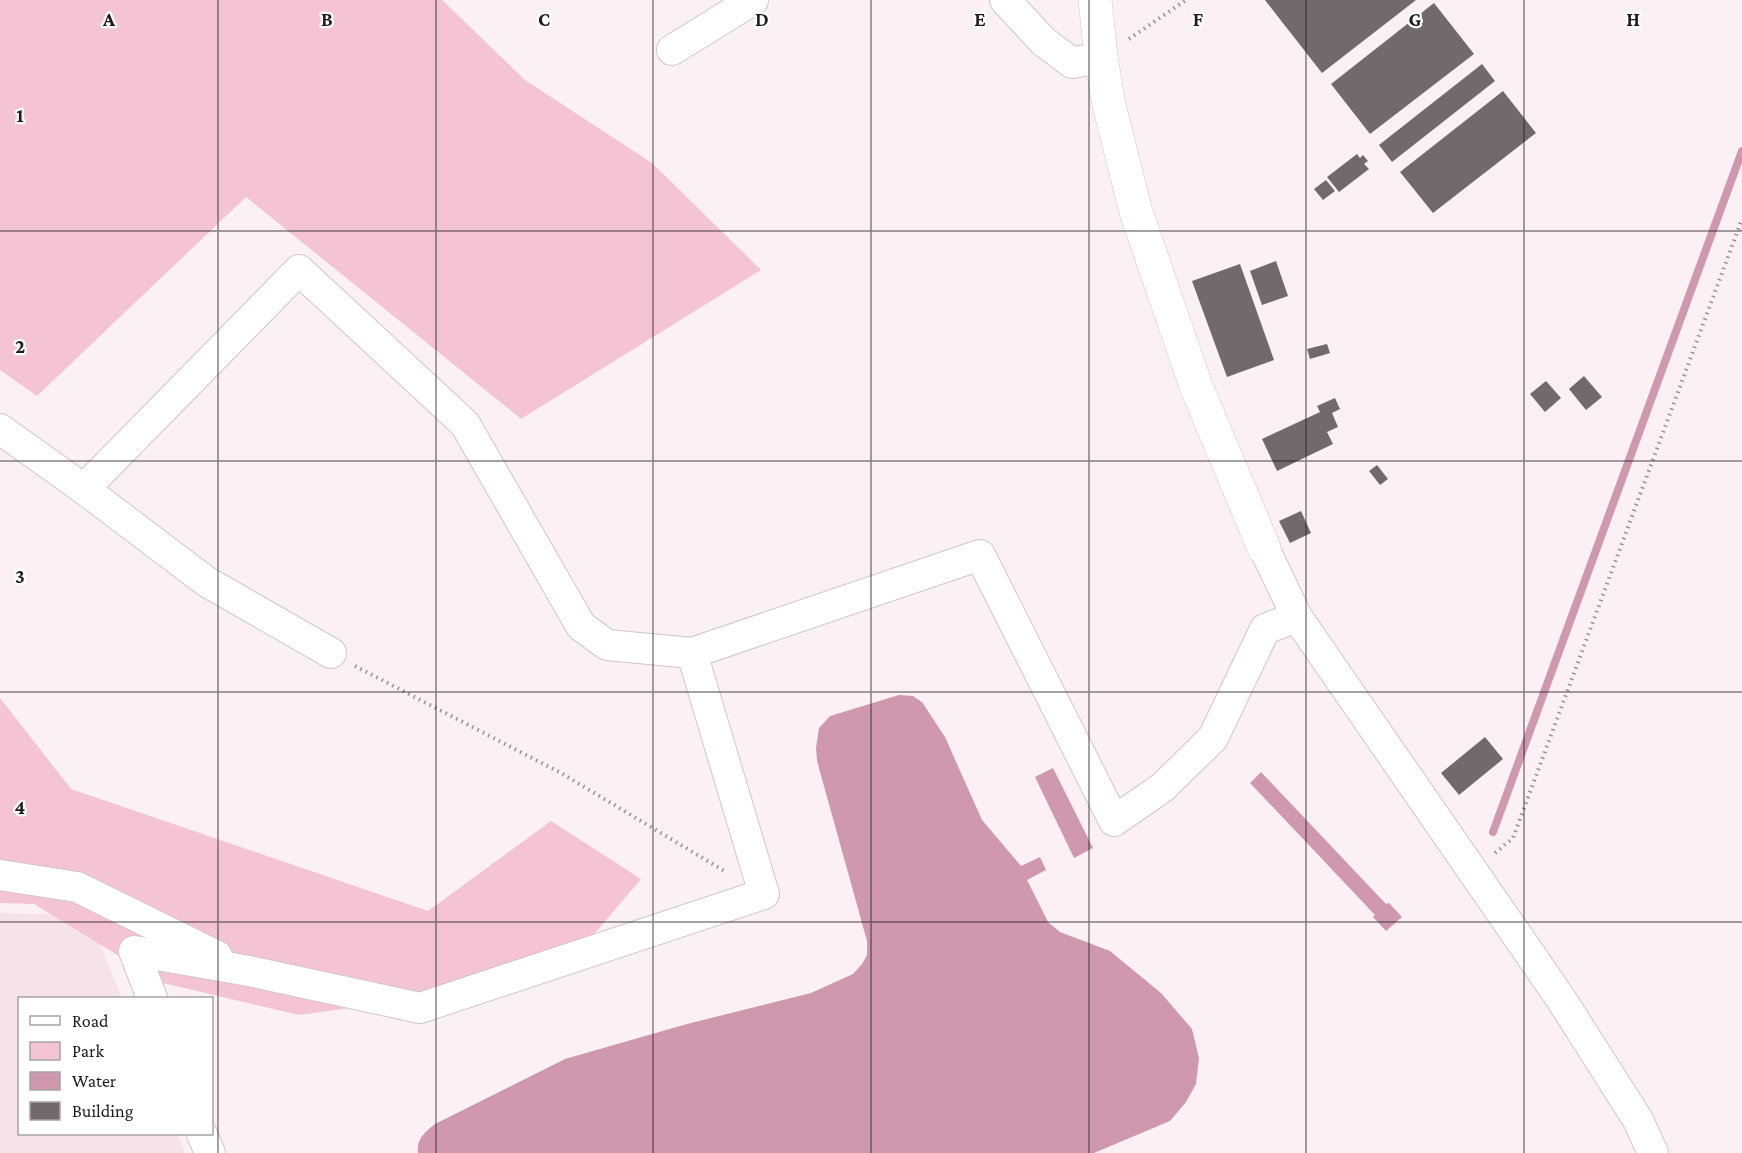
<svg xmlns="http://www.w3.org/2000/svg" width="1742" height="1153" viewBox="0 0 1742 1153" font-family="'Crimson Pro',serif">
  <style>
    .built { fill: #f6e3e9 }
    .green { fill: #f4c3d4 }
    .water { fill: #d098ac }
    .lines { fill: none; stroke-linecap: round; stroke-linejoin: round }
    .stream { stroke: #d098ac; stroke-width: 8 }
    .building { fill: #72696c }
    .minor-casing { stroke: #d1c6c9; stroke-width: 32 }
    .tertiary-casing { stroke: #d1c6c9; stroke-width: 34 }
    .path { stroke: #989092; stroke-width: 4; stroke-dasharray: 1.5 4.5; stroke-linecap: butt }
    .minor { stroke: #fff; stroke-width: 30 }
    .tertiary { stroke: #fff; stroke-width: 33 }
    .grid { fill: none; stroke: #201c1d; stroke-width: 1.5; stroke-opacity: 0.55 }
    .grid-label { font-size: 20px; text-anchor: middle; font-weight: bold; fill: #201c1d; stroke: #fff; stroke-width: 4.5; stroke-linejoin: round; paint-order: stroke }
  </style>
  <rect width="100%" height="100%" fill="#fbf1f4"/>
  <polygon class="built" points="0,913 88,915 122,998 20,998 20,1134 177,1134 185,1153 0,1153"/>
  <g class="green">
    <polygon points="0,0 442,0 525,80 652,163 761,270 521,419 246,197 37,396 0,370"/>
    <polygon points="0,698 71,789 428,911 551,821 641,879 572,960 464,992 299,1015 163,983 34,904 0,903"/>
  </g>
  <g class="water">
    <path d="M 899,695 L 913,696 L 922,702 L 945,737 L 982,820 L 1021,866 L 1040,857 L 1046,870 L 1027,880 L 1048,922 L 1060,932 L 1110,951 L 1161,993 L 1192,1029 L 1199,1058 L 1196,1084 L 1186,1102 L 1170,1121 L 1094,1153 L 418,1153 C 416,1139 425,1132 435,1124 L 565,1059 L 687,1024 L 811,993 L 853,974 L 862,964 L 867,955 L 867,941 L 817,761 L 816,748 L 819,728 L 830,716 Z"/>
    <polygon points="1053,768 1093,848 1074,858 1035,777"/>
    <polygon points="1261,772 1386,904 1389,903 1402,917 1386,931 1373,917 1375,915 1250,783"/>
  </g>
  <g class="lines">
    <polyline class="stream" points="1493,832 1742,151"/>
  </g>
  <g class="building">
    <polygon points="1265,0 1416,0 1322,73"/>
    <polygon points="1434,3 1474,54 1370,134 1331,84"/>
    <polygon points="1482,64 1495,81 1392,162 1379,145"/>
    <polygon points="1503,91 1536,133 1433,213 1400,172"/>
    <polygon points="1357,154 1360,158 1363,155 1368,161 1364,164 1369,169 1339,192 1327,177"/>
    <polygon points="1326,180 1335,191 1323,200 1314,189"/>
    <polygon points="1276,261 1288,296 1262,305 1250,271"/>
    <polygon points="1240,264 1274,360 1227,377 1192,281"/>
    <polygon points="1327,344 1330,353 1310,359 1307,349"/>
    <polygon points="1584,376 1602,397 1586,410 1569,389"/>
    <polygon points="1546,381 1561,398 1545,412 1530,394"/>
    <polygon points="1335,398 1340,409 1332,413 1338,427 1327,432 1333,444 1277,471 1262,439 1320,412 1317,406"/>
    <polygon points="1377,465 1388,479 1380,485 1369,471"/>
    <polygon points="1301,511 1311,533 1290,543 1279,521"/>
    <polygon points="1485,737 1503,759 1459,795 1441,773"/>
  </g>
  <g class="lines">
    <defs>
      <g id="minor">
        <polyline points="1005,0 1043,41 1072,63 1101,57"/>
        <polyline points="672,50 753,0"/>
        <polyline points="0,429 84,489 207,582 331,653"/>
        <polyline points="84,489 299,270 465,424 581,626 607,645 692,653"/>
        <polyline points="1264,548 1297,617 1561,999 1638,1120 1653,1153"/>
        <polyline points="0,875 77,887 217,956"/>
        <polyline points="152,998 134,951 249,971 420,1008 764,894 692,653 980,555 1114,821 1163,787 1213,738 1265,629 1297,617"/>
        <polyline points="202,1134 210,1153"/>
      </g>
      <polyline id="tertiary" points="1095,0 1101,57 1109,105 1136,212 1196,386 1264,548"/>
    </defs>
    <use href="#minor" class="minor-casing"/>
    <use href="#tertiary" class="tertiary-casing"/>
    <g class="path">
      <polyline points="1129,39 1186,0"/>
      <polyline points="355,666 561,773 726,872"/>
      <polyline points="1495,853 1513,838 1742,219"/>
    </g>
    <use href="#minor" class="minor"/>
    <use href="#tertiary" class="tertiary"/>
  </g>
  <path class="grid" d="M 218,0 L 218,1153M 436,0 L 436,1153M 653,0 L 653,1153M 871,0 L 871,1153M 1089,0 L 1089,1153M 1306,0 L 1306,1153M 1524,0 L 1524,1153M 0,231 L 1742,231M 0,461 L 1742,461M 0,692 L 1742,692M 0,922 L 1742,922"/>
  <g class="grid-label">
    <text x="109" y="26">A</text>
    <text x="327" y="26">B</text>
    <text x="544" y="26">C</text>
    <text x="762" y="26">D</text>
    <text x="980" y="26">E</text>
    <text x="1198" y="26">F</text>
    <text x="1415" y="26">G</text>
    <text x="1633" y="26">H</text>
    <text x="20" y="122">1</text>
    <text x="20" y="353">2</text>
    <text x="20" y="583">3</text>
    <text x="20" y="814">4</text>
  </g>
  <rect x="18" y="997" width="195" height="138" fill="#ffffff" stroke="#a6a4a5" stroke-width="1.5"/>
  <rect x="30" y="1016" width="30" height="9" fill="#ffffff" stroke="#a6a4a5" stroke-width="1.5"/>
  <text x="72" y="1027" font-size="18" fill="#201c1d">Road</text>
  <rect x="30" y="1042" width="30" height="18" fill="#f4c3d4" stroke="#a6a4a5" stroke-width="1.5"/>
  <text x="72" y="1057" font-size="18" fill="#201c1d">Park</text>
  <rect x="30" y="1072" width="30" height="18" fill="#d098ac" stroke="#a6a4a5" stroke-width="1.5"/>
  <text x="72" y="1087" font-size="18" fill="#201c1d">Water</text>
  <rect x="30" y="1102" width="30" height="18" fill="#72696c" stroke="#a6a4a5" stroke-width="1.5"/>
  <text x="72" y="1117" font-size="18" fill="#201c1d">Building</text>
</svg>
